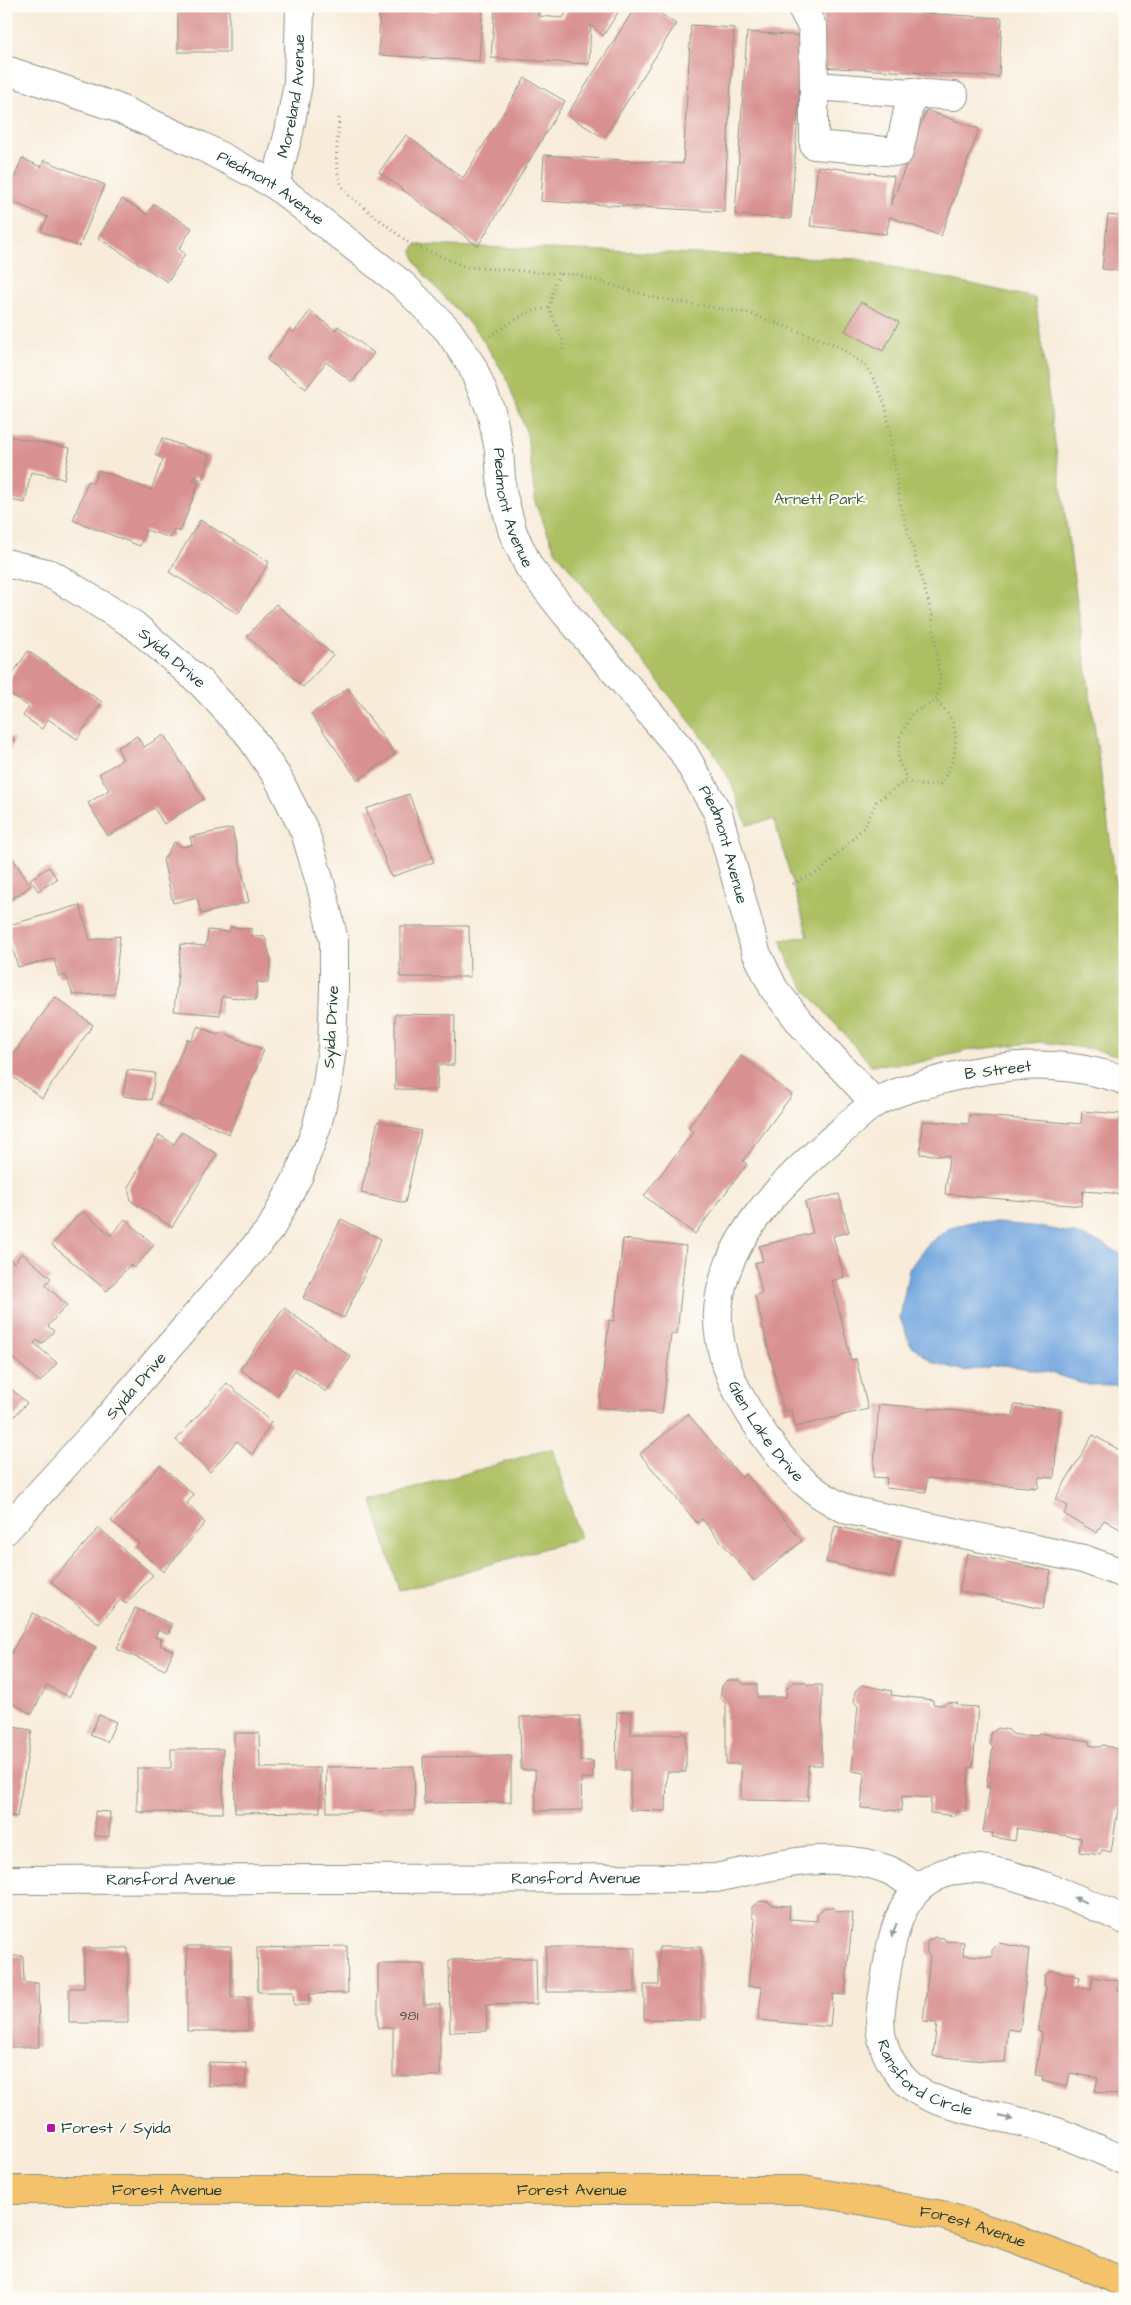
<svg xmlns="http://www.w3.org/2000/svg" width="1131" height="2305" viewBox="0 0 1131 2305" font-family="'Architects Daughter',sans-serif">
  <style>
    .green { fill: #adbf62; stroke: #667e4b }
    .water { fill: #71a5de; stroke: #487189 }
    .building { fill: #d89190 }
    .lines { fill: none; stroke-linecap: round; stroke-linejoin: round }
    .minor-casing { stroke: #8c9486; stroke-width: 30 }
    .major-casing { stroke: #8c9486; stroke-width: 30 }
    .path { stroke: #8c9486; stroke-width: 3; stroke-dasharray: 1 4; stroke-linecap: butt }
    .minor { stroke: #fff; stroke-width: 28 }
    .major { stroke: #f3c26a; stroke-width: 28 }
    .oneway { fill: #8f9e9a }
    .poi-dot { fill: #b5179e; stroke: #fdfcf7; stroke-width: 2 }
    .labels { text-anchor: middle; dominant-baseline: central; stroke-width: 4; stroke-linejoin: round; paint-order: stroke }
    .number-label { font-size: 14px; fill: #4d524b }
    .street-label { font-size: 16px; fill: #1f3d34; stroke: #fdfcf7 }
    .park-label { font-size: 16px; fill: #425e40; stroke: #fdfcf7 }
    .poi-label { font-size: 16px; fill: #1f3d34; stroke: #fdfcf7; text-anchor: start }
  </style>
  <rect width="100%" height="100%" fill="#fdfcf7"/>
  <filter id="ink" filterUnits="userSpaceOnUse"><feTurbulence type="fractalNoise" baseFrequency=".02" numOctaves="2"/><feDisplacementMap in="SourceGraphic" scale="10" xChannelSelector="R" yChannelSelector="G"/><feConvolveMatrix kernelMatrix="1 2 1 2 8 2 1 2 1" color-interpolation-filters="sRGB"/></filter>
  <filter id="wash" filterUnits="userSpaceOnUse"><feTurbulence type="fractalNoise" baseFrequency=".0096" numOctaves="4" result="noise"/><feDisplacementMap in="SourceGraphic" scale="20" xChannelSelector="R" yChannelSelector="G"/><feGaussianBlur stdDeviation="1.12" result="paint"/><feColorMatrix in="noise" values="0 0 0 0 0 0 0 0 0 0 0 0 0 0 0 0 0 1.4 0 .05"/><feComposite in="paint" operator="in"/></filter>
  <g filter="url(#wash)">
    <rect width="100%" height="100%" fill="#f8ebd9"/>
    <g class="green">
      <polygon points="416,245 857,259 1035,298 1125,948 1125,1057 1092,1049 1041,1042 970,1050 916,1063 871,1065 803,987 790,965 781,940 808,936 774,819 747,825 731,782 714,752 555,550 536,506 527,434 506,377 479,334 425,276 416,262 412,251"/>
      <polygon points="553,1448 580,1538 399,1591 372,1501"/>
    </g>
    <path class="water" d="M 975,1221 C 1026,1226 1082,1226 1125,1257 L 1125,1385 L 1089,1385 L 1047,1372 L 1004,1365 L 964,1371 L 932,1362 L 910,1344 L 900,1318 L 909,1269 L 927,1245 L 950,1227 Z"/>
    <g id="blocks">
      <g class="building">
        <rect x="178" y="6" width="51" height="46"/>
        <polygon points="379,6 421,6 421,11 439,11 439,6 483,6 479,61 379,55"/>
        <polygon points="495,6 539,6 538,16 563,18 570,6 622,6 603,36 591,25 589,64 491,58"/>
        <polygon points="636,6 649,6 676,24 604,138 567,115"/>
        <polygon points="824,7 1002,18 999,77 820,67"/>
        <polygon points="691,25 734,28 724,212 541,201 544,155 683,164"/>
        <polygon points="747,32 803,36 791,219 735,215"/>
        <polygon points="525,78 565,101 478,246 379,172 406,135 463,178"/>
        <polygon points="926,110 979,129 941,236 890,217 886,234 810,226 818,166 894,176 891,205"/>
        <polygon points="22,158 41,167 44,160 105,185 79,247 41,231 48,217 6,199"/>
        <polygon points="122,199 147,214 154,204 192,228 179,249 185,254 168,282 98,238"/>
        <polygon points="1108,215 1125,217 1125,271 1102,269"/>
        <polygon points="861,302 899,322 883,351 845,331"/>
        <polygon points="310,311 335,330 338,326 374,353 352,382 326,362 306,389 267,360 290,329 294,332"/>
        <polygon points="6,436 70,448 64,479 31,472 25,503 6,499"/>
        <polygon points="162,438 210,456 202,480 194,477 193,481 199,482 180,532 174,529 171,538 146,530 140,546 73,520 88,481 93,483 99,470 151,490 163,459 155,455"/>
        <polygon points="200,520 269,562 238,614 169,572"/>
        <polygon points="276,604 333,655 303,687 247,636"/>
        <polygon points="28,651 102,702 77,739 48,719 42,729 23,716 29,707 6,691 6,684"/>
        <polygon points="348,688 395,754 358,780 311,714"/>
        <polygon points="164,735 204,799 164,824 154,808 108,836 88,803 109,790 99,774 123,759 117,748 137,736 144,747"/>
        <polygon points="6,736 14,739 7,760 6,760"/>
        <polygon points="409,794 434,862 391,877 366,809"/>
        <polygon points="232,828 249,902 201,914 197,897 173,903 163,860 174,842 182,847 192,845 190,837"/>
        <polygon points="6,849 31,886 6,903"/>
        <polygon points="49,867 57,879 38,891 30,879"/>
        <polygon points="80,905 90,940 120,936 114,994 73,995 66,975 59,977 54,959 18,967 6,926"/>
        <polygon points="400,926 469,926 470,977 400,977"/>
        <polygon points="230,927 252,929 252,936 265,937 271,960 268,983 257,982 256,1000 222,996 220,1015 174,1011 181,944 206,946 208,930 229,932"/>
        <polygon points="55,997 93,1025 42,1098 6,1072 6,1064"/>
        <polygon points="395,1014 455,1015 454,1065 438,1065 437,1090 395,1089"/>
        <polygon points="198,1026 219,1035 221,1032 264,1050 229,1134 159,1104 187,1039 191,1041"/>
        <polygon points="741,1056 792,1095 743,1161 747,1164 695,1234 644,1196 693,1132 688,1128"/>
        <polygon points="127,1070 155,1073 151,1100 123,1096"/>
        <polygon points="1082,1111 1121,1114 1119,1123 1125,1123 1125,1194 1083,1191 1081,1206 945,1194 949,1156 920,1154 922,1121 969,1124 969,1115 1081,1124"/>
        <polygon points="378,1121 421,1131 405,1203 361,1193"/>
        <polygon points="182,1132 217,1154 172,1227 131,1201 128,1187 159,1135 174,1144"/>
        <polygon points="839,1194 849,1232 833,1236 844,1277 832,1281 851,1360 856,1359 868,1409 796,1427 791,1410 784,1412 755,1295 762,1293 755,1263 763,1261 759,1246 813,1233 805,1202"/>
        <polygon points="82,1211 111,1235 125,1219 154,1245 134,1268 130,1265 107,1291 52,1245"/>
        <polygon points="341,1219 381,1239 344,1318 303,1298"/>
        <polygon points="623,1239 686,1246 677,1334 671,1334 662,1414 599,1407 609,1320 614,1321"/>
        <polygon points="22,1253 51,1278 45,1285 67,1305 48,1326 54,1331 42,1344 37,1340 34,1343 57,1363 40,1382 6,1352 6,1264 10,1259 14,1263"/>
        <polygon points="284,1308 351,1357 326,1392 295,1370 277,1396 240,1369"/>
        <polygon points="227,1383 271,1422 252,1455 237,1441 210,1472 176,1440"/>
        <polygon points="6,1384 27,1403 6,1425"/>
        <polygon points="879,1404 1013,1416 1014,1405 1060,1409 1054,1478 1039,1477 1038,1488 927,1478 926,1492 886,1488 887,1478 873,1477"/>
        <polygon points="688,1414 742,1478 746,1474 802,1541 754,1581 702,1519 697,1523 640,1454"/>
        <polygon points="1093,1435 1125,1453 1125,1532 1104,1520 1097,1533 1064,1514 1068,1506 1055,1499"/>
        <polygon points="160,1465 194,1495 187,1503 205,1523 163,1572 135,1546 139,1543 111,1521"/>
        <polygon points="835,1526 900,1541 892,1577 826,1562"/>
        <polygon points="99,1528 153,1575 126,1604 120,1600 99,1624 51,1582"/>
        <polygon points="967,1554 1051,1571 1043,1609 959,1591"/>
        <polygon points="135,1608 172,1624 168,1634 158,1630 155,1637 162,1639 160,1645 173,1651 165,1670 117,1649"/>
        <polygon points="33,1613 96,1647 69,1697 47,1685 32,1714 6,1700 6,1662"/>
        <polygon points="727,1680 739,1680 743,1684 757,1684 757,1697 786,1697 787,1688 793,1682 805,1682 808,1685 822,1685 822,1765 808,1765 808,1801 741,1800 741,1764 726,1764 726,1704 720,1697 722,1686"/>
        <polygon points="862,1685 892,1691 891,1695 933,1700 933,1704 943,1705 947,1702 957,1703 960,1706 978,1707 973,1768 969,1767 965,1811 956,1811 956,1816 930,1813 931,1798 902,1796 901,1811 861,1808 864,1773 852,1771 858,1706 854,1702 855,1691"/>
        <polygon points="617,1712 631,1712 631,1734 686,1734 686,1772 667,1772 666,1811 630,1810 630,1770 616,1770"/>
        <polygon points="99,1715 116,1722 107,1742 90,1735"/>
        <polygon points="580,1716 580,1761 593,1761 593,1778 581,1778 582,1810 536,1811 535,1770 521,1770 520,1717"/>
        <polygon points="6,1726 32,1730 17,1817 6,1815"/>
        <polygon points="998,1728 1009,1730 1012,1734 1024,1736 1028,1735 1038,1736 1038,1733 1089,1741 1089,1745 1099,1747 1103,1745 1125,1751 1125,1792 1122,1809 1118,1809 1111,1852 1102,1850 1100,1855 1079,1852 1081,1838 1017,1828 1015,1841 992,1837 993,1833 983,1832 990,1787 986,1787 993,1747 990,1744 991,1733"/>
        <polygon points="234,1733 259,1733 260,1768 320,1768 320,1812 235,1813"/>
        <polygon points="171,1749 223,1749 223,1813 137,1812 137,1768 171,1768"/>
        <polygon points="511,1756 511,1802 424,1803 423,1757"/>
        <polygon points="414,1766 415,1811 327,1812 326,1767"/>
        <polygon points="95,1811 110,1812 109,1837 95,1836"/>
        <polygon points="760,1901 769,1902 771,1905 790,1906 789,1919 817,1921 817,1914 825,1907 834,1908 837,1911 853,1913 845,1995 833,1994 830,2027 758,2020 762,1987 748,1986 755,1920 752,1917 752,1907"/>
        <polygon points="935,1937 944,1938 946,1941 964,1942 963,1955 992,1957 992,1950 999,1943 1029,1949 1020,2031 1008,2029 1005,2063 933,2056 937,2023 923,2022 930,1956 927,1953 927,1942"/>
        <polygon points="187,1946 231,1946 231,1997 248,1997 248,2031 187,2031"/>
        <polygon points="347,1946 348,1993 309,1994 309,2005 294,2005 293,1992 258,1992 257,1948"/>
        <rect x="546" y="1947" width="89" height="45"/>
        <polygon points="659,1947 701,1947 701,2020 644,2019 644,1985 659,1985"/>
        <polygon points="84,1948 128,1948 128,2023 69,2023 69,1988 84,1988"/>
        <polygon points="6,1956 23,1956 24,1983 38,1983 39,2047 6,2047"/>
        <polygon points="536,1958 537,2004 486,2005 487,2031 450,2032 449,1960"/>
        <polygon points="378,1964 424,1964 424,2004 440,2004 440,2076 393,2076 393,2027 378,2028"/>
        <polygon points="1051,1970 1080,1977 1078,1987 1091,1990 1093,1977 1119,1981 1118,1991 1125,1992 1125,2096 1095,2091 1098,2078 1070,2073 1067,2087 1042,2081 1043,2076 1035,2075 1042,2032 1038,2031 1046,1988 1044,1984 1045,1975"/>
        <polygon points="209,2062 246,2063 245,2086 208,2086"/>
      </g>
    </g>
  </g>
  <g filter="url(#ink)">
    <use href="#blocks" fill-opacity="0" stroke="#8c9486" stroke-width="1"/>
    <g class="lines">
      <defs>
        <g id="minor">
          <polyline points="801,6 813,28 814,86 954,96"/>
          <path id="s1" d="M 6,70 L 115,107 L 201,146 L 275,185 L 403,285 L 448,330 L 472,366 L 491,411 L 499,450 L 502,492 L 513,533 L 529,567 L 566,614 L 683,752 L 718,813 L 756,952 L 774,989 L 804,1027 L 875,1103"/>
          <polyline points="814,86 814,145 899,152 912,92"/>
          <path id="s2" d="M 275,185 L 289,132 L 298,83 L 300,6"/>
          <path id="s3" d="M 6,563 L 51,574 L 134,625 L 201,683 L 247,732 L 278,778 L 305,832 L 322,889 L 334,941 L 334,988 L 332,1047 L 327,1085 L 316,1129 L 299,1175 L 271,1228 L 100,1427 L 6,1530"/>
          <path id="s4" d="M 1125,1081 C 1117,1077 1107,1075 1099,1073 C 1040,1058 983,1067 926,1084 C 910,1088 890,1094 875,1103 C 862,1111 849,1125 837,1135 C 784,1181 723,1237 718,1311 C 716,1352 734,1390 756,1423 C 782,1462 804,1490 848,1510 L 1083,1559 L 1125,1574"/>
          <path id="s5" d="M 6,1880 L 716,1878 C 770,1866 835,1848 889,1870 C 899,1875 909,1883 918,1888"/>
          <path id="s6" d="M 1125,1920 C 1088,1903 1002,1864 963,1869 C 901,1876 892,1932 885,1982 C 882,2002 877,2023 883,2042 C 887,2059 898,2075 911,2086 C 937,2108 1009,2117 1044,2128 C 1072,2136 1098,2149 1125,2161"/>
        </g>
        <g id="major">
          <path id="s7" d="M 6,2190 L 803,2190 L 942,2215 L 999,2233 L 1084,2265 L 1125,2283"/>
        </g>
      </defs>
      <use href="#minor" class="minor-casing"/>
      <use href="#major" class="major-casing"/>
      <g class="path">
        <path d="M 339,118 C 338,143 331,173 347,194 L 409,243 L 466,267 L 577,275 L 660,299 L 748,313 L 836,345 L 866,366 L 878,387 L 886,407 L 900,503 L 932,615 L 940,682 L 936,701 L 912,713 L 900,737 L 898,760 L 909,782 L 924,786 L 940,784 C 954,766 962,737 949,716 C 946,710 940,705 936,701"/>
        <polyline points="549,308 555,283 561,274"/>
        <polyline points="490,336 528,312 549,308 563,341 563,352"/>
        <polyline points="793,884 822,870 865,826 876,802 908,779"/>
      </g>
      <use href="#minor" class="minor"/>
      <use href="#major" class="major"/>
    </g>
    <defs><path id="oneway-solid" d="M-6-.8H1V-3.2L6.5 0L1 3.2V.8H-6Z" transform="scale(1.25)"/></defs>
    <g class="oneway">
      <use href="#oneway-solid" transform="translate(1080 1900) rotate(-159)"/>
      <use href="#oneway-solid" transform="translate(894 1930) rotate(111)"/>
      <use href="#oneway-solid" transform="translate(1006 2118) rotate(15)"/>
    </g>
  </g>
  <rect class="poi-dot" x="46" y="2123" width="10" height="10" rx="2.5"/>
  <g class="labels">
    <g class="number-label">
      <text x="409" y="2016">981</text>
    </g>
    <g class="street-label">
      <text stroke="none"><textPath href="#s2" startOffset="91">Moreland Avenue</textPath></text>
      <text stroke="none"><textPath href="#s1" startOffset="291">Piedmont Avenue</textPath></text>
      <text stroke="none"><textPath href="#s1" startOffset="711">Piedmont Avenue</textPath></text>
      <text stroke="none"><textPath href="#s3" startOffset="194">Syida Drive</textPath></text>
      <text stroke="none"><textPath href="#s1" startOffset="1116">Piedmont Avenue</textPath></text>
      <text transform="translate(331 1027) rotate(-87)">Syida Drive</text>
      <text transform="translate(998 1070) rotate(-7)">B Street</text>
      <text transform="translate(136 1386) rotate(-49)">Syida Drive</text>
      <text stroke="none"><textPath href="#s4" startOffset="658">Glen Lake Drive</textPath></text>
      <text stroke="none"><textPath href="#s5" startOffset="570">Ransford Avenue</textPath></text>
      <text stroke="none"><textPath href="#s5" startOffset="165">Ransford Avenue</textPath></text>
      <text stroke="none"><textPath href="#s6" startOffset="441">Ransford Circle</textPath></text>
      <text stroke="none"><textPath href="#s7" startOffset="161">Forest Avenue</textPath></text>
      <text stroke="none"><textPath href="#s7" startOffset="566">Forest Avenue</textPath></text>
      <text stroke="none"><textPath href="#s7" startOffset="971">Forest Avenue</textPath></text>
    </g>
    <g class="park-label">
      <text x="820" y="499">Arnett Park</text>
    </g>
    <g class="poi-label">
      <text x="61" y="2128">Forest / Syida</text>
    </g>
  </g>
  <rect width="1131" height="2305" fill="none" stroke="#fdfcf7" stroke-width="25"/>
</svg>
